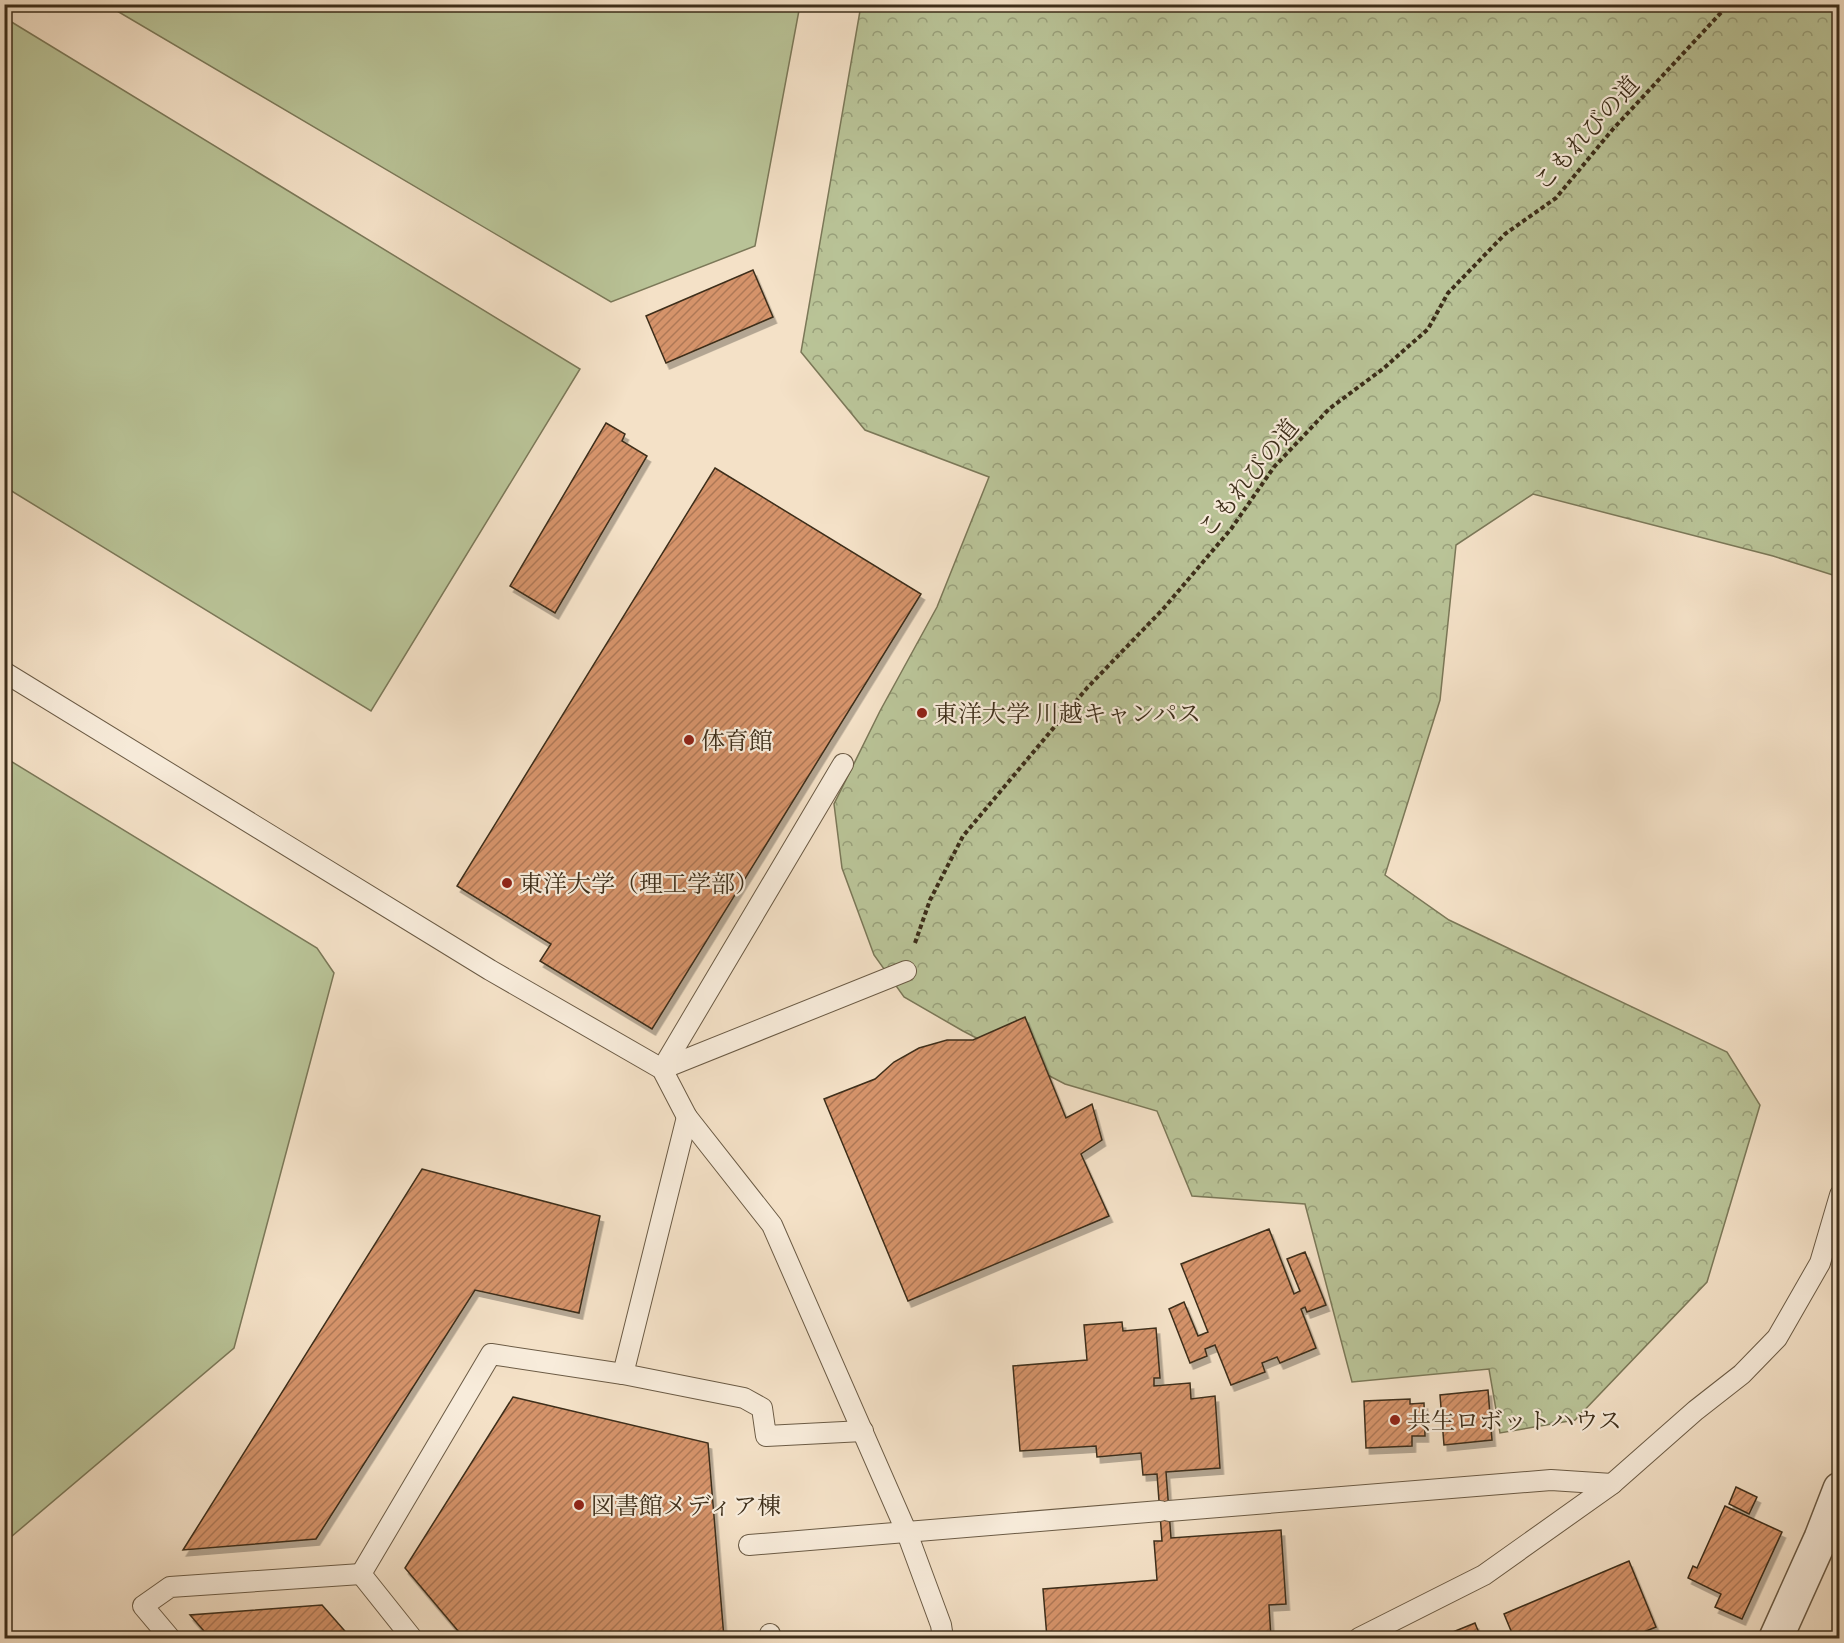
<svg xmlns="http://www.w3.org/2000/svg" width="1844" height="1643" viewBox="0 0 1844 1643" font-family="'EB Garamond','Noto Serif JP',serif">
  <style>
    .forest { fill: url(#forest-crowns); stroke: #7b7858; stroke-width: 1.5 }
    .garden { fill: #b9c397; stroke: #7b7858; stroke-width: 1.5 }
    .building { fill: url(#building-hatch); stroke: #3d2e1a; stroke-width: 1.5; filter: url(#shadow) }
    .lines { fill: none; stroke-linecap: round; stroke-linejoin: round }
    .service-casing { stroke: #6b5b45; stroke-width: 22 }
    .minor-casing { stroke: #6b5b45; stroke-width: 36 }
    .path { stroke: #3d2e1a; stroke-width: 4; stroke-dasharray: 4.5 3; stroke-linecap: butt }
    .service { stroke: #f8ecdb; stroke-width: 20 }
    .minor { stroke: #f8ecdb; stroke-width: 33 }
    .poi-dot { fill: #8f2418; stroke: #f8ecdb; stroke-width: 2 }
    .labels { text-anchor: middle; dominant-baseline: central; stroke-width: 4.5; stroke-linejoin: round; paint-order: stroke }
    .street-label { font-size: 24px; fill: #3d2e1a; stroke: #f8ecdb }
    .poi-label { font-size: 24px; fill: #3d2e1a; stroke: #f8ecdb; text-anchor: start }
  </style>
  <defs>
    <pattern id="forest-crowns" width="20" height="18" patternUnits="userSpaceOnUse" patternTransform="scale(1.5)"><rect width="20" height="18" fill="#b9c397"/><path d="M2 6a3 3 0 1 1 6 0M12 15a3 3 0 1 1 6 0" fill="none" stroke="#989f7a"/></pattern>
    <pattern id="building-hatch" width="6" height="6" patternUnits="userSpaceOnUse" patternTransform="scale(1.5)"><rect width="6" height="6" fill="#d5936a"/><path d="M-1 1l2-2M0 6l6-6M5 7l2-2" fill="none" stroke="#ae7856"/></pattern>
    <filter id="shadow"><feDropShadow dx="3.5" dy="6" stdDeviation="0" flood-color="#0004"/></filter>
  </defs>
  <rect width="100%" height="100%" fill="#f4e1c7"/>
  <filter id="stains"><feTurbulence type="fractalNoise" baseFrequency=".00333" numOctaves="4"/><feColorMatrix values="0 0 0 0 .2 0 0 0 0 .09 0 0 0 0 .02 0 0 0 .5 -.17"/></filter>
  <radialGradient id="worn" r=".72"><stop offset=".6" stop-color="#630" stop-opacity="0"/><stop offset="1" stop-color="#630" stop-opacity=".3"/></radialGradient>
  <polygon class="forest" points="861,5 1839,5 1839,577 1773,556 1533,494 1456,545 1440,700 1385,875 1449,920 1727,1052 1760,1105 1707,1282 1575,1420 1500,1433 1489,1369 1352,1382 1305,1204 1192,1196 1157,1111 1065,1084 963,1031 904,997 874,955 842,868 834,804 880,711 937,607 989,477 865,430 801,352"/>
  <g class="garden">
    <polygon points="116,5 116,4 800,5 755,246 611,302 117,11"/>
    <polygon points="5,18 580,369 371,711 5,487"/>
    <polygon points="4,757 317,948 334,973 234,1348 5,1542"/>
  </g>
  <g class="building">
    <polygon points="753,270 773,317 666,363 646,316"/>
    <polygon points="606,423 625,434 622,441 647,456 555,613 510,586"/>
    <polygon points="715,468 921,594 652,1029 540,961 551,944 457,886"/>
    <polygon points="1025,1017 1066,1118 1092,1104 1102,1140 1081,1154 1109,1216 908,1301 824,1099 875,1079 894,1062 919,1048 947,1040 973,1040"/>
    <polygon points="422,1169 600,1216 579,1313 475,1290 316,1539 183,1550"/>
    <polygon points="1269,1229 1294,1294 1300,1291 1287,1259 1305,1252 1326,1305 1307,1312 1305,1307 1301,1309 1316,1348 1280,1363 1277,1357 1262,1363 1265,1372 1231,1385 1215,1345 1205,1349 1207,1356 1190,1363 1169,1309 1184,1302 1198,1336 1208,1332 1181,1264"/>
    <polygon points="1122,1322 1123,1331 1156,1328 1160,1378 1154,1378 1154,1386 1190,1383 1191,1399 1215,1396 1220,1468 1166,1472 1171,1538 1281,1530 1286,1604 1269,1605 1271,1638 1047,1638 1043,1589 1157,1580 1154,1541 1162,1541 1157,1474 1143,1475 1141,1453 1097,1457 1096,1446 1020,1451 1013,1366 1087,1360 1084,1325"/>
    <polygon points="1488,1390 1492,1440 1444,1445 1440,1395"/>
    <polygon points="513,1397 708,1443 724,1638 464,1638 405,1568"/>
    <polygon points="1410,1399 1410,1404 1424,1403 1425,1436 1412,1436 1412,1446 1366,1448 1364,1401"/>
    <polygon points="1736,1487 1757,1497 1749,1514 1729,1504"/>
    <polygon points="1725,1506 1782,1532 1742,1619 1715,1607 1721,1594 1688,1578 1693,1566 1697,1568"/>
    <polygon points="1629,1561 1656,1627 1629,1638 1514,1638 1504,1614"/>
    <polygon points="322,1605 351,1638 210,1638 190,1615"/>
    <polygon points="1475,1623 1481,1638 1438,1638"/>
  </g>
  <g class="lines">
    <defs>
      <g id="service">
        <polyline points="4,672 490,970 662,1069 687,1117 772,1225 907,1533 941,1625 943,1638"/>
        <polyline points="662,1069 843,764"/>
        <polyline points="662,1069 906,971"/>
        <polyline points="623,1374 687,1117"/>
        <polyline points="1169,1511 1551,1480 1612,1484"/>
        <polyline points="749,1545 1160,1511"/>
        <polyline points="770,1634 771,1638"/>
        <polyline points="170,1638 143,1606 170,1587 361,1574"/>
        <polyline points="412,1638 361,1574 491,1354 623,1374 744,1398 762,1408 766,1436 863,1431"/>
        <polyline points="1359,1638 1484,1575 1612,1484 1696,1410 1742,1374 1777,1338 1820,1263 1840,1195"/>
      </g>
      <polyline id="minor" points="1776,1638 1821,1538 1840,1489"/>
    </defs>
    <use href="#service" class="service-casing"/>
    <use href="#minor" class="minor-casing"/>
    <polyline class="path" points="915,943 930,900 963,836 1087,688 1164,608 1231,529 1274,467 1329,409 1384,368 1428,329 1448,293 1505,234 1556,198 1613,129 1729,4"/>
    <use href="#service" class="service"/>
    <use href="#minor" class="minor"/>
  </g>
  <g class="poi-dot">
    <circle cx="922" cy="713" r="6"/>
    <circle cx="689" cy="740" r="6"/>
    <circle cx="507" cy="883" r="6"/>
    <circle cx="1395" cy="1420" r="6"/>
    <circle cx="579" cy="1505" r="6"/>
  </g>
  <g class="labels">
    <g class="street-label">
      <text transform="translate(1586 133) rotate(-48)">こもれびの道</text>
      <text transform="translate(1248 478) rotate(-51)">こもれびの道</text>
    </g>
    <g class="poi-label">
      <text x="934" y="713">東洋大学 川越キャンパス</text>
      <text x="701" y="740">体育館</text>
      <text x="519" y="883">東洋大学（理工学部）</text>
      <text x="1407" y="1420">共生ロボットハウス</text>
      <text x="591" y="1505">図書館メディア棟</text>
    </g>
  </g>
  <rect width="1844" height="1643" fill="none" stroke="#f4e1c7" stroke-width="24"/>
  <rect x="6" y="6" width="1832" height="1631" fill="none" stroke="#3d2e1a" stroke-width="3"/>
  <rect x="12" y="12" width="1820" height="1619" fill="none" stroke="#3d2e1a" stroke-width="1.5"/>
  <rect width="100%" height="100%" filter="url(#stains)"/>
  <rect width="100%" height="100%" fill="url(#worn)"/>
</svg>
